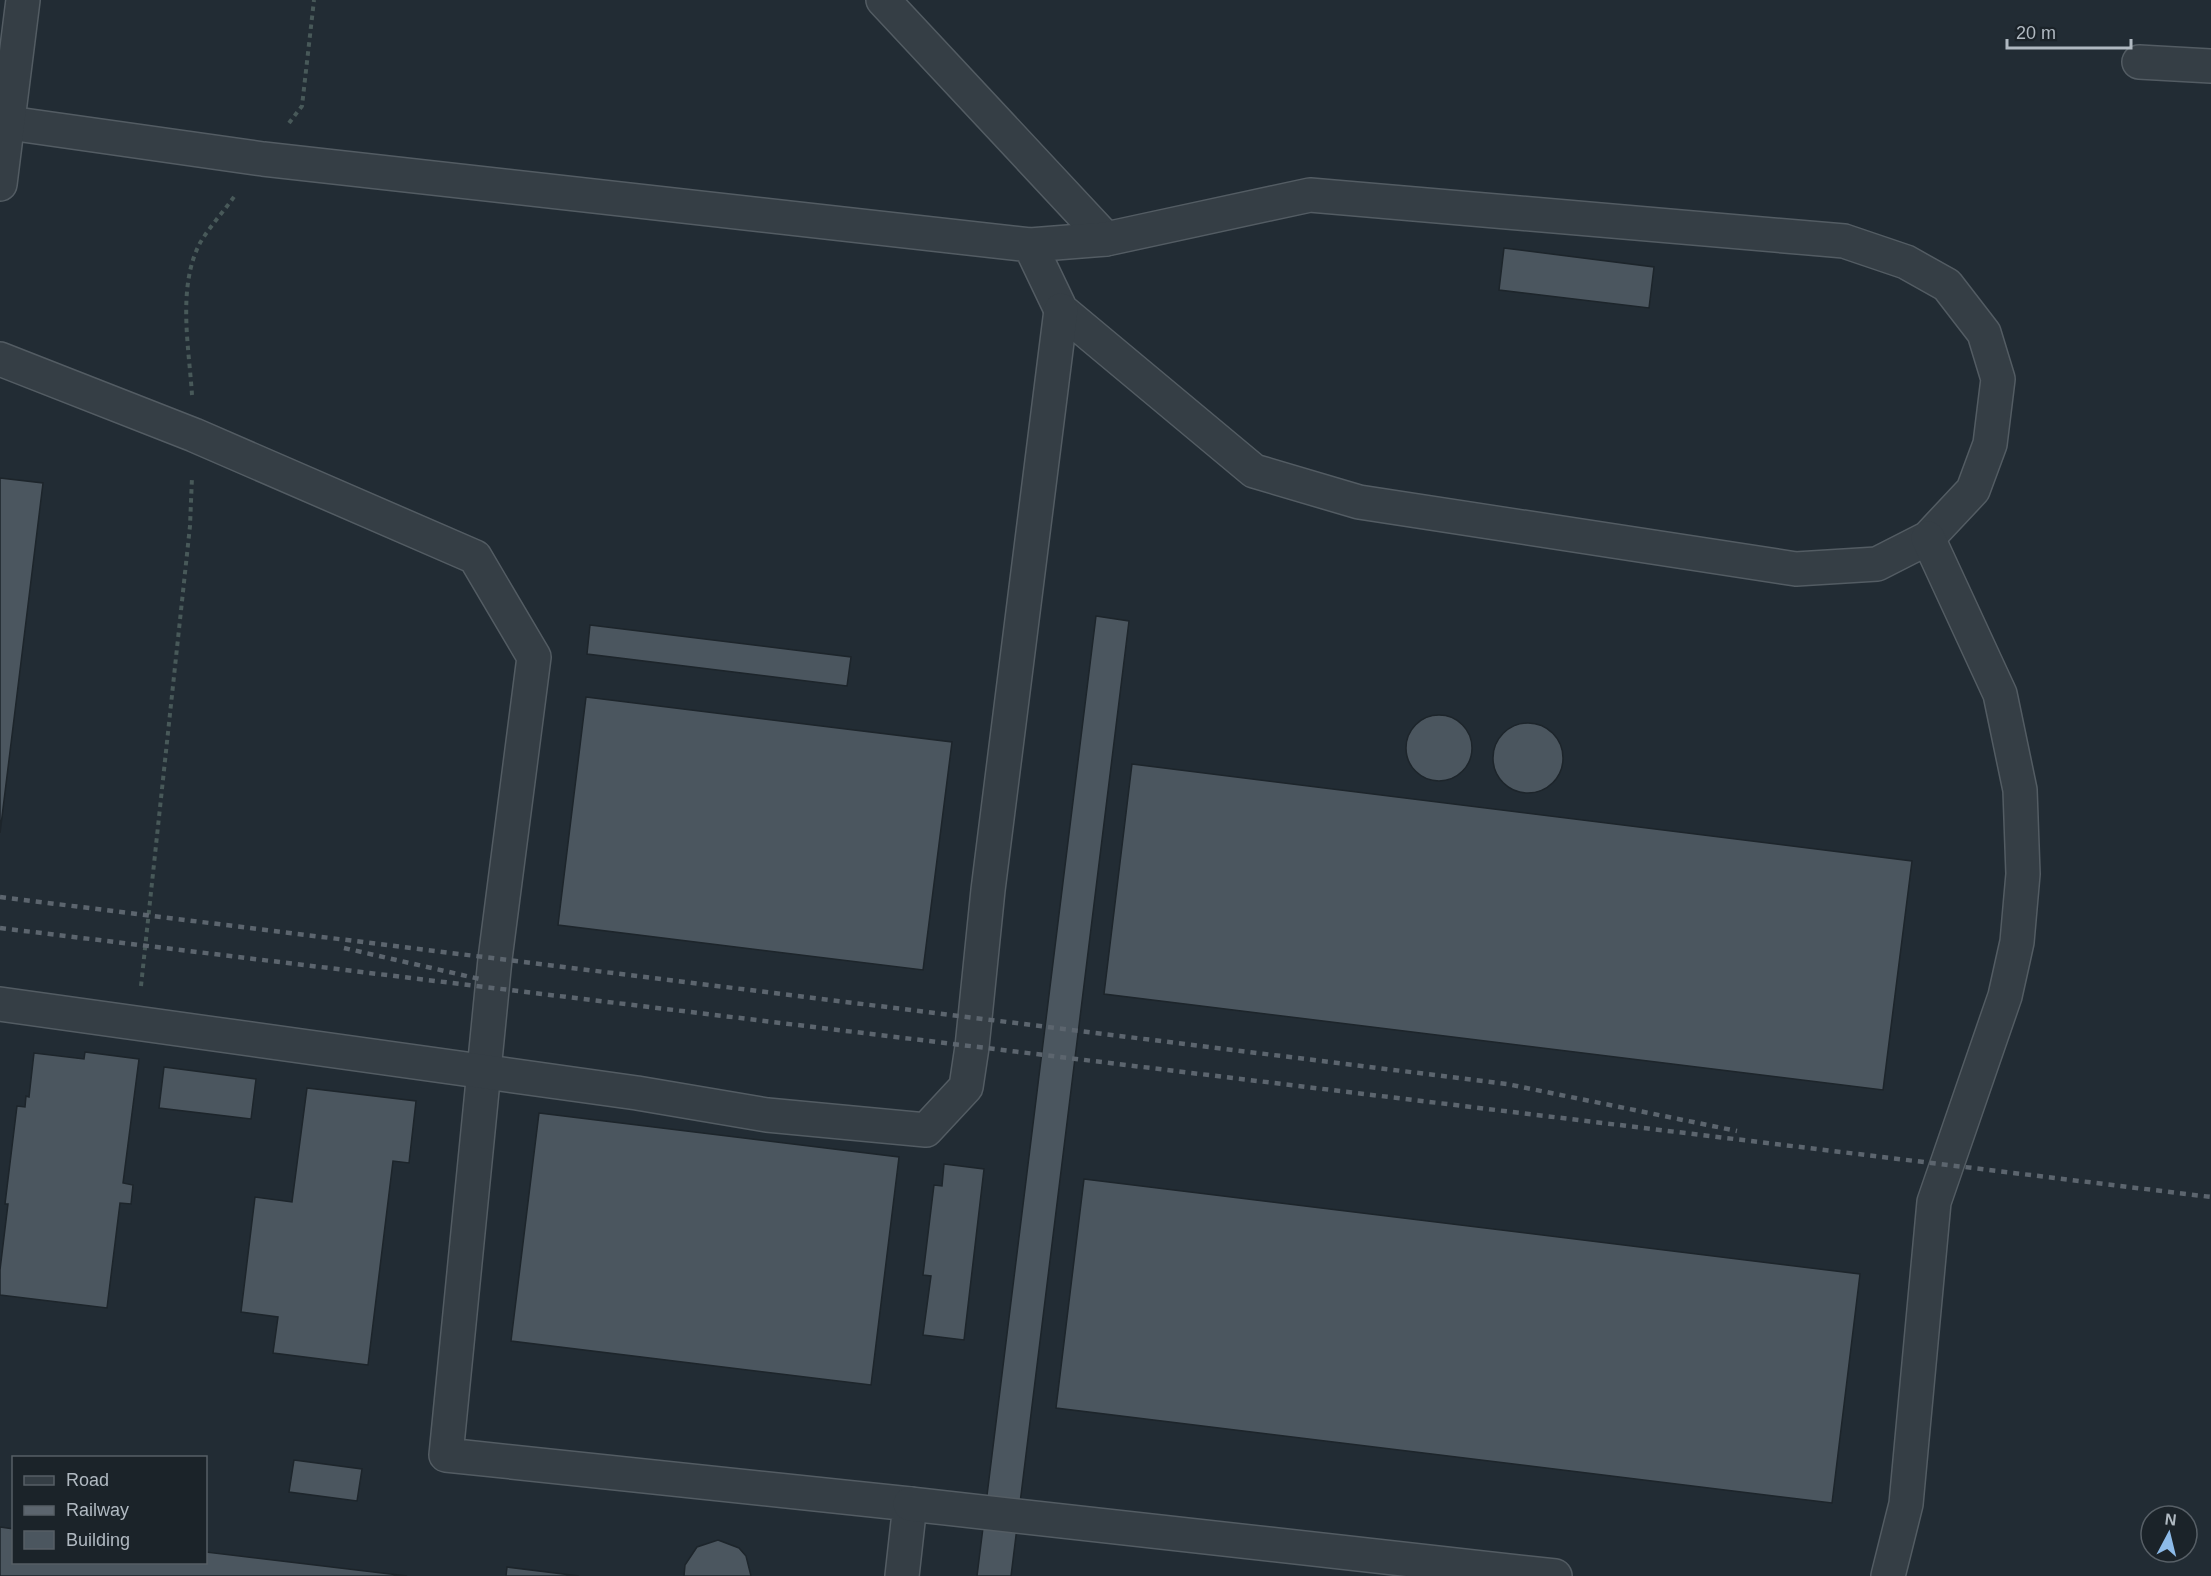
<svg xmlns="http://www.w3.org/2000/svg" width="2211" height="1576" viewBox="0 0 2211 1576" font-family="Arial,sans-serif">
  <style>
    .building { fill: #4b565f; stroke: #1d252b; stroke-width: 1.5 }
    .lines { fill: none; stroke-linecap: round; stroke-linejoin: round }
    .minor-casing { stroke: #535c63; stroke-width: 36 }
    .path { stroke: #485959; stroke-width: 4; stroke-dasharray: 4.5 4.5; stroke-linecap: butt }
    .minor { stroke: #353e45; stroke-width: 33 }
    .rail { stroke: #5c656e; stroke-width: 4.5; stroke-dasharray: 6 6; stroke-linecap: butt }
  </style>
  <rect width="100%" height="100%" fill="#222c34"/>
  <g class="building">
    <polygon points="1504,248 1654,267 1649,308 1499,290"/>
    <polygon points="0,478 43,483 0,833"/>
    <polygon points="1096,616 1129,621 1011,1576 977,1576"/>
    <polygon points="590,625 851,657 847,686 587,654"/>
    <polygon points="586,697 952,742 923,970 558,925"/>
    <circle cx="1439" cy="748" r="33"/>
    <circle cx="1528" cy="758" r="35"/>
    <polygon points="1132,764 1912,861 1883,1090 1104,994"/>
    <polygon points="85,1052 139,1059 123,1183 133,1185 131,1204 120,1203 107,1308 0,1295 0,1270 8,1204 5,1204 17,1106 25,1107 26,1096 29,1097 34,1053 84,1059"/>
    <polygon points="164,1067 256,1079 251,1119 159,1108"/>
    <polygon points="307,1088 416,1101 409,1163 393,1161 368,1365 273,1353 278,1317 241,1312 255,1197 292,1202"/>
    <polygon points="539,1113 899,1157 871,1385 511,1341"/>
    <polygon points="944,1164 984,1169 964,1340 923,1335 931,1276 923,1275 934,1185 942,1186"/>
    <polygon points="1084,1179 1860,1274 1832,1503 1056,1408"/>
    <polygon points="294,1460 362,1469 357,1501 289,1492"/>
    <polygon points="0,1527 14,1529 14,1562 206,1562 206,1552 407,1576 0,1576"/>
    <polygon points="718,1540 739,1548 746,1556 751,1576 684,1576 685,1565 697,1547"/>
    <polygon points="507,1567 579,1576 506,1576"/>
  </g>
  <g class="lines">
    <defs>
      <g id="minor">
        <polyline points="883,0 1106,239"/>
        <polyline points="2139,62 2211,66"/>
        <polyline points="9,123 263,159 1030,245 1061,310 1254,471 1359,502 1796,569 1877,564 1928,538 1973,490 1990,444 1998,379 1984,333 1947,285 1906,262 1844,241 1310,195 1106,239 1030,245"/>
        <polyline points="0,184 23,0"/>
        <polyline points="0,359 194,435 475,557 534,657 495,959 446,1455 910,1504 902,1576"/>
        <polyline points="0,1004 637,1093 767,1115 926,1130 966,1087 972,1047 988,890 1061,310"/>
        <polyline points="910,1504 1555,1576"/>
        <polyline points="1888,1576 1906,1504 1934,1202 2005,996 2017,942 2023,874 2020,790 2000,694 1928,538"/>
      </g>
    </defs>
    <use href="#minor" class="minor-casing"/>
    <g class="path">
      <polyline points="289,123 302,106 314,0"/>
      <path d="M 192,395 C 189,347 177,287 200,243 C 210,226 225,210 236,194"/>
      <polyline points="141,986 190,526 192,477"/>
    </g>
    <use href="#minor" class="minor"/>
    <g class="rail">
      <polyline points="0,897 1507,1084 1737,1131"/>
      <polyline points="0,928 2211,1197"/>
      <polyline points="344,948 484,980"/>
    </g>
  </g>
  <rect x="12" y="1456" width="195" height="108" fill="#1b2329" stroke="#575f66" stroke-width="1.5"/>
  <rect x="24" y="1476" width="30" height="9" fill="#353e45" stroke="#575f66" stroke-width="1.5"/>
  <text x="66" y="1486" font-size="18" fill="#b0b9c1">Road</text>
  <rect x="24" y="1506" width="30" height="9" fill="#5c656e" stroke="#575f66" stroke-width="1.5"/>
  <text x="66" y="1516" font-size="18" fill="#b0b9c1">Railway</text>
  <rect x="24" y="1531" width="30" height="18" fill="#4b565f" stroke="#575f66" stroke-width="1.5"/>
  <text x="66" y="1546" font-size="18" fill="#b0b9c1">Building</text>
  <g transform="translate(2169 1534) rotate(7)"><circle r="28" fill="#1b2329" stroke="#575f66" stroke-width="1.5"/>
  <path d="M0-4.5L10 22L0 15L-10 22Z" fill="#8dbbe9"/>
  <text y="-9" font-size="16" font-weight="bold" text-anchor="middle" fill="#b0b9c1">N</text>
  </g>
  <path d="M2007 39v9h124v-9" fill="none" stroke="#b0b9c1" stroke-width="3"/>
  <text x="2016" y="39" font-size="18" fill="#b0b9c1" stroke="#1b2329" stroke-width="4.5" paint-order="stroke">20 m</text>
</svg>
